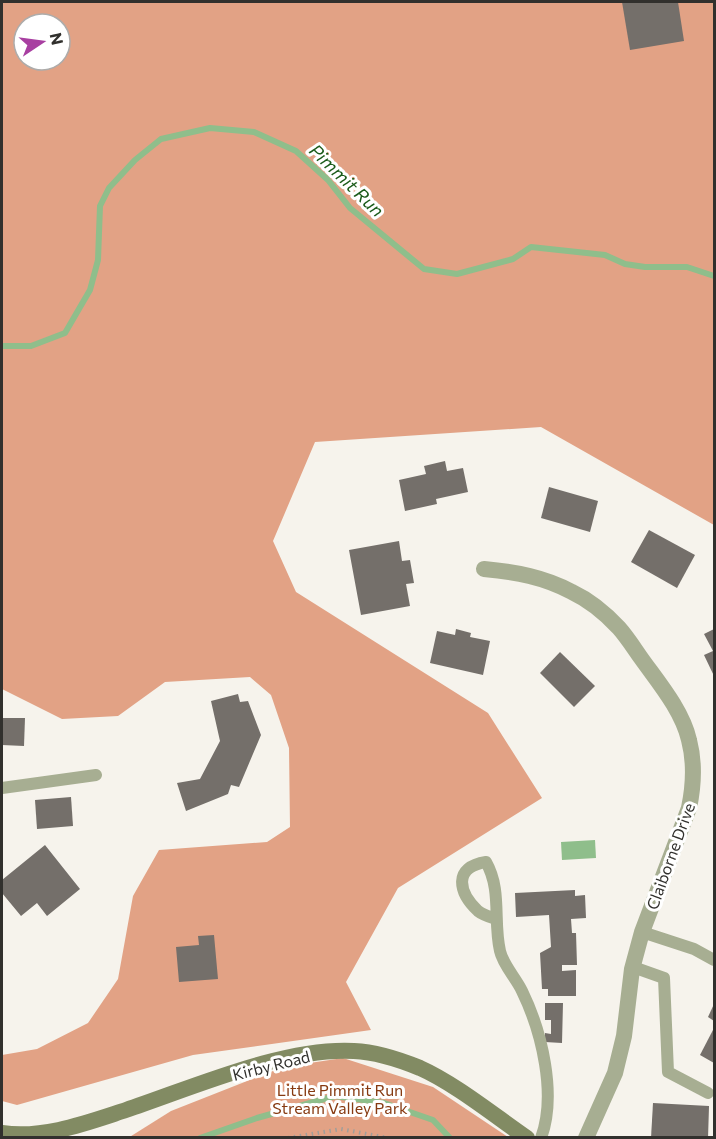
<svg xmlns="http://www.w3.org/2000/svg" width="716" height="1139" viewBox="0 0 716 1139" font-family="Commissioner,sans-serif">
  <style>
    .forest { fill: #e2a285; fill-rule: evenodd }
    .water { fill: #8fbe8b }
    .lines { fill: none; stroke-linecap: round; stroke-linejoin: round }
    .stream { stroke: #8fbe8b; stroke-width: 6 }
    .building { fill: #746f6a }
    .path { stroke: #a19e99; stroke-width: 4; stroke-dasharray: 1.5 4.5; stroke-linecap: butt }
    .service { stroke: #a7ae92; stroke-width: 12 }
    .minor { stroke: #a7ae92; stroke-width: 16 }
    .secondary { stroke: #828b63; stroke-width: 16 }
    .labels { text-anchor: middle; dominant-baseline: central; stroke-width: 6; stroke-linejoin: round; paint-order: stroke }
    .street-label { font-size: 16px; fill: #31302d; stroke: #fff }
    .park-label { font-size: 16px; fill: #863a11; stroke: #fff }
    .water-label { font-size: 18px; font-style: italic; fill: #1b5b1a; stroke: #fff }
  </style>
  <rect width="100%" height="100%" fill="#f6f3ec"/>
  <g class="forest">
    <path d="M 2,2 L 714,2 L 714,525 L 541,427 L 315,442 L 273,541 L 296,592 L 488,713 L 542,798 L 398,888 L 346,982 L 371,1030 L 193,1055 L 17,1105 L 2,1101 L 2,1055 L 37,1049 L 88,1023 L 118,979 L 133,896 L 159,850 L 267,842 L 290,827 L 289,748 L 271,695 L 250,677 L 165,682 L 118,716 L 62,719 L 2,689 ZM 24,24 L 60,24 L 60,60 L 24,60 Z"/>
    <polygon points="343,1058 433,1087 508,1137 128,1138 171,1111 283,1067"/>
  </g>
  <polygon class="water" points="595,840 596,858 562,860 561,842"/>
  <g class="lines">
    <g class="stream">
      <polyline points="2,346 31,346 65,333 90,290 98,260 100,206 109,188 135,160 161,139 210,128 254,132 296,151 328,180 350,208 424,269 457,274 513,259 531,247 605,255 625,264 645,267 687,267 714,276"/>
      <polyline points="200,1138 257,1118 335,1096 384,1103 433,1120 450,1138"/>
    </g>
  </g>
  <g class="building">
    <polygon points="622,2 678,2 684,41 630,50"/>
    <polygon points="445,461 447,471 463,468 468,492 436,499 437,504 405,511 399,480 426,474 424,466"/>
    <polygon points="549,487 598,501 590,532 541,518"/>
    <polygon points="649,530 695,555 677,588 631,562"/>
    <polygon points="399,541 402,561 410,560 414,583 406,584 410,606 361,615 349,550"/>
    <polygon points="456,629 471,633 470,637 490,641 483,675 430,663 437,631 455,635"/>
    <polygon points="714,629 714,676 704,655 713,651 704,634"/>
    <polygon points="560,652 595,686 574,707 540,673"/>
    <polygon points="238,694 240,702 248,701 261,735 239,787 231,785 228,794 186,811 177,783 200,779 220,741 211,701"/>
    <polygon points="2,718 25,718 24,746 2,745"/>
    <polygon points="71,797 73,826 37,829 35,800"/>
    <polygon points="45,845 80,889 47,916 37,903 21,916 2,893 2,880"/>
    <polygon points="575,890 575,896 585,895 586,918 571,919 572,933 576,933 577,965 562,965 562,971 576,970 576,996 548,996 548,989 542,989 540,953 551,947 549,915 516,917 515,893"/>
    <polygon points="214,935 218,979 179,982 176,947 199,945 198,936"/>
    <polygon points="545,1003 563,1003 562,1043 545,1042 545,1033 551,1034 551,1020 545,1020"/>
    <polygon points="714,1004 714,1021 708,1017"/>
    <polygon points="714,1028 714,1063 700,1055"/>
    <polygon points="653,1103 709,1106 708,1138 651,1138"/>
  </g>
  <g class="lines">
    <polyline class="path" points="288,1138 341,1129 388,1138"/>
    <g class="service">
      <polyline points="2,788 96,775"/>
      <path d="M 496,919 C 490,917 483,915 478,911 C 458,892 453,867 486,862 C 502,890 493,921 500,951 C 503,965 516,978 522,991 C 542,1032 557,1095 541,1138"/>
      <polyline points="642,932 694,949 714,960"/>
      <polyline points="633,967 664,978 668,1072 708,1093"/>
    </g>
    <path class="minor" d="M 484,569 C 516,572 544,577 572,592 C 589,600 606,614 619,628 C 627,637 634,648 641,658 C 658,682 682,710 689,740 C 695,763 694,784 689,808 L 642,932 L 632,969 L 624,1036 L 615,1073 L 586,1138"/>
    <path class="secondary" d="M 2,1133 C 44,1139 86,1123 126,1110 C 192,1088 284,1047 354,1051 C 377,1052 398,1059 420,1068 C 454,1083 495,1116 527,1138"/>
  </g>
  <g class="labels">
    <g class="street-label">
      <text transform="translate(670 856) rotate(-70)">Claiborne Drive</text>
      <text transform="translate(271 1065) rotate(-14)">Kirby Road</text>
    </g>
    <g class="park-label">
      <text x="340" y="1089">Little Pimmit Run<tspan x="340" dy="18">Stream Valley Park</tspan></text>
    </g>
    <g class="water-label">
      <text transform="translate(347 180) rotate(44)">Pimmit Run</text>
    </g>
  </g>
  <rect width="716" height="1139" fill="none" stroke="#31302d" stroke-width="6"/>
  <g transform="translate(42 42) rotate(77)"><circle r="28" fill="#ffffff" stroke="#adacab" stroke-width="1.5"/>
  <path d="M0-4.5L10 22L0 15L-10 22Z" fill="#a83fa1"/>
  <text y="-9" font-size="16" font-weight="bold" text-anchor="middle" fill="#31302d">N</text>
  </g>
</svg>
